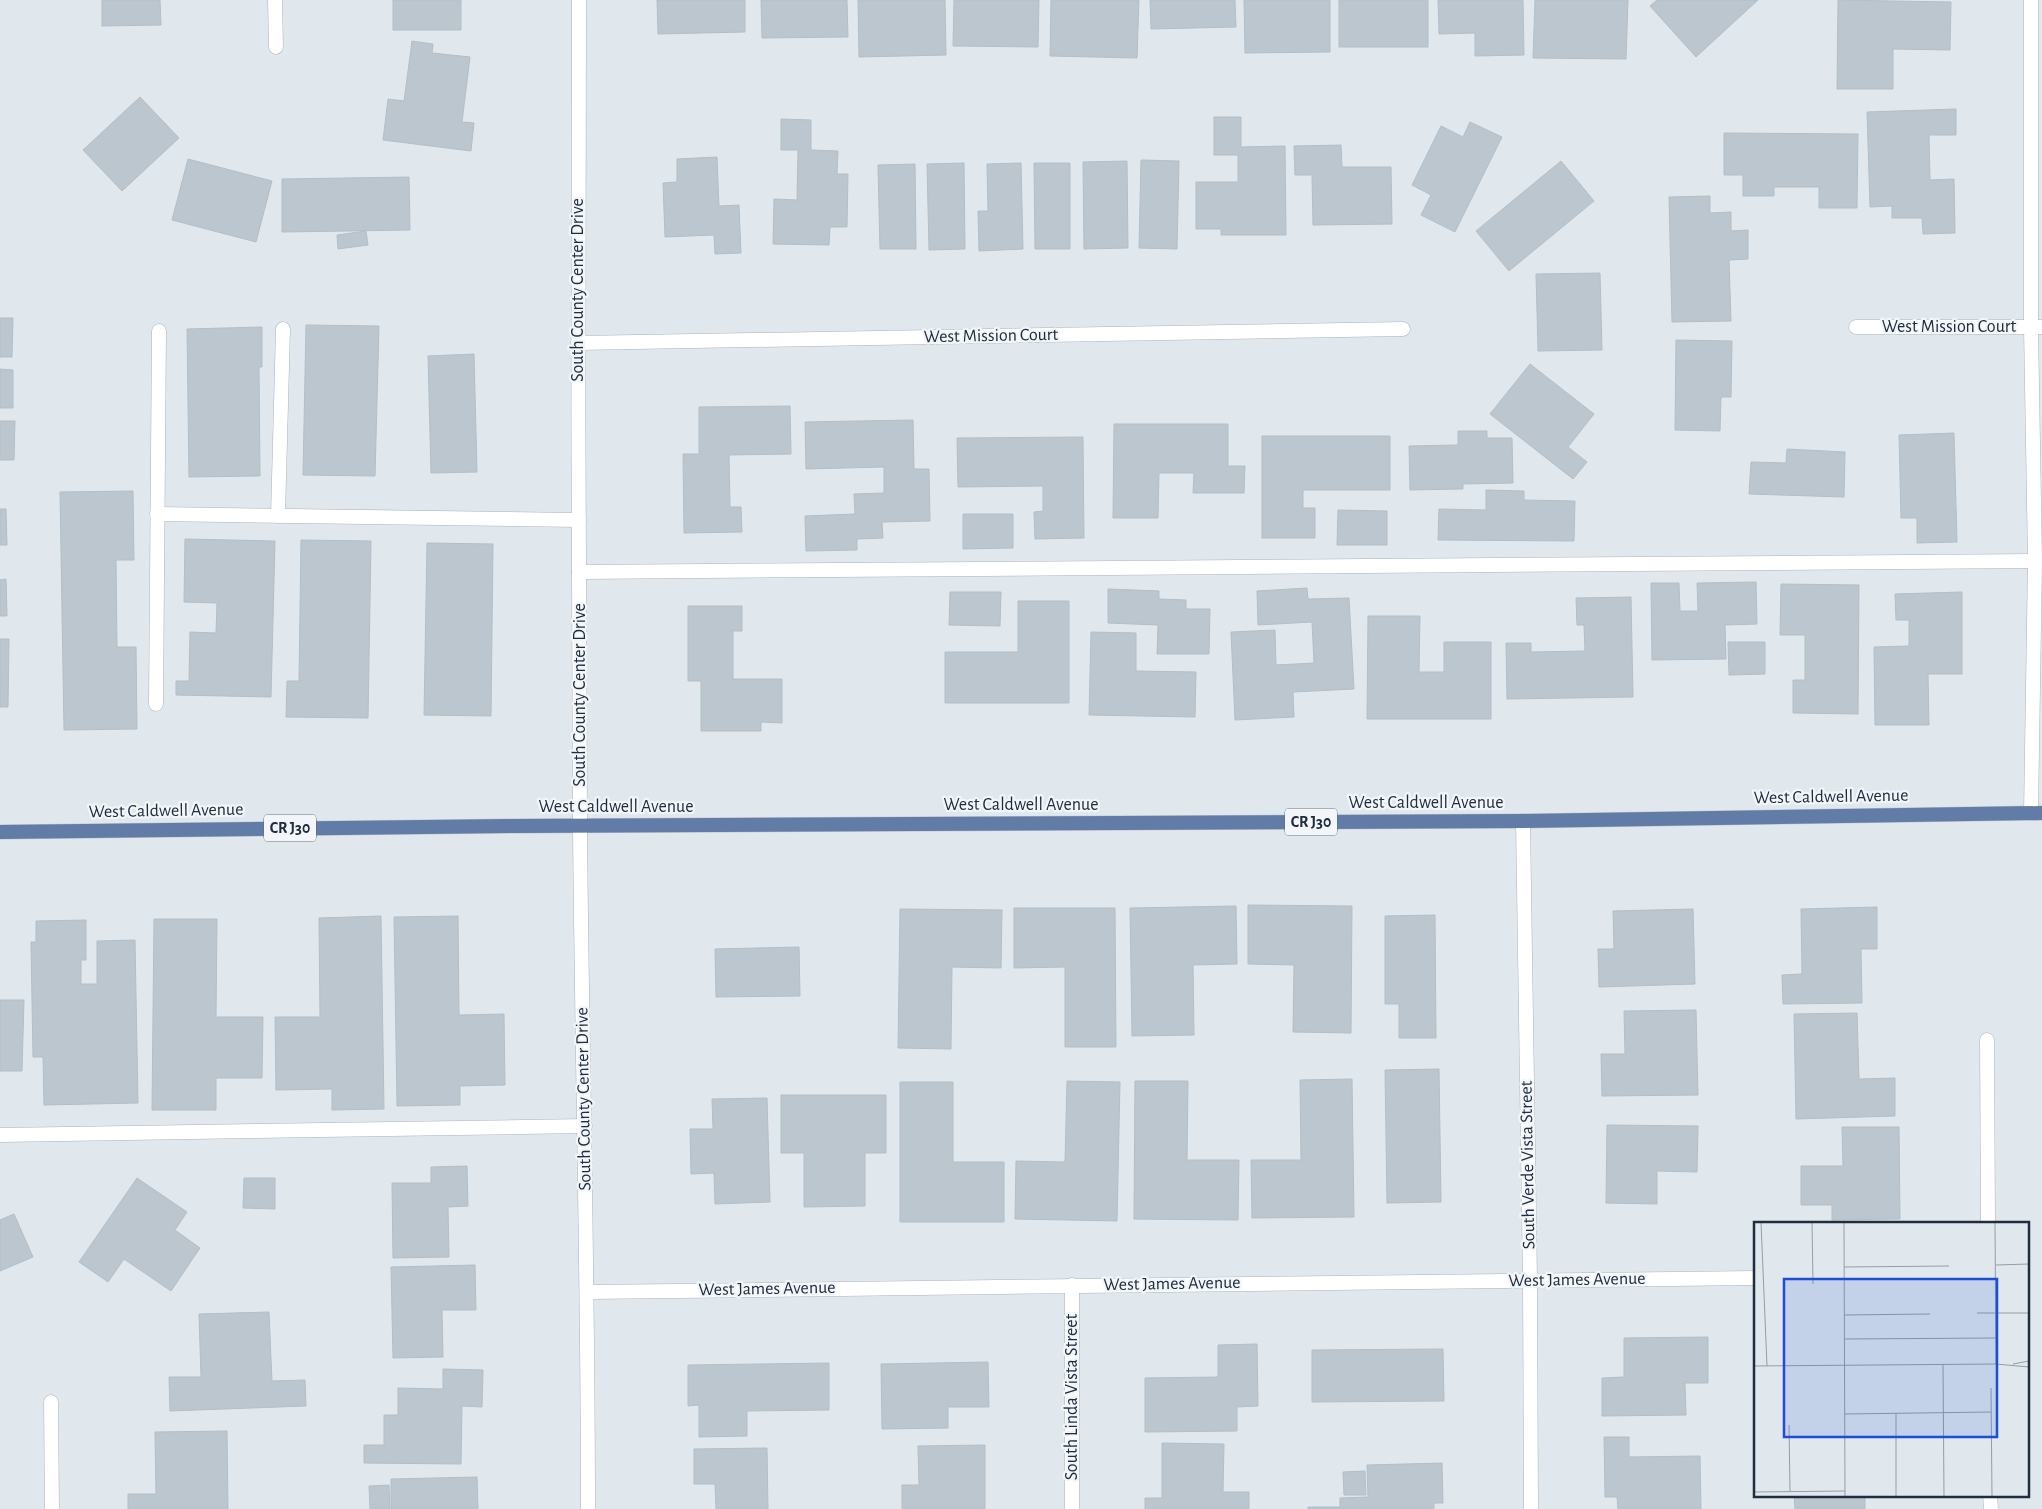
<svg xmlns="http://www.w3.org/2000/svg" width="2042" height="1509" viewBox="0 0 2042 1509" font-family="'Alegreya Sans',sans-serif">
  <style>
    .building { fill: #bcc6ce; stroke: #b3bec7 }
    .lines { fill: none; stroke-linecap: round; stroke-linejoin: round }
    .service-casing { stroke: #abb3bc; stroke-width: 15 }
    .minor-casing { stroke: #abb3bc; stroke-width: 15 }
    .tertiary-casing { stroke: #abb3bc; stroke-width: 15 }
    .primary-casing { stroke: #c1c4c9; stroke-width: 15 }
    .service { stroke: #fff; stroke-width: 14 }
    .minor { stroke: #fff; stroke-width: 14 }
    .tertiary { stroke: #fff; stroke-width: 14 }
    .primary { stroke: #617ca6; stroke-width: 14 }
    .labels { text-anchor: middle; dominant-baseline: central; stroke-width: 4.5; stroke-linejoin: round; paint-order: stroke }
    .shield { fill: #f2f6f9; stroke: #5f6977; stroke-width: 1 }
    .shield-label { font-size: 16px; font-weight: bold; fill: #202c3f }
    .street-label { font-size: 18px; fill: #202c3f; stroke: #f2f6f9 }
    .inset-road { fill: none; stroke: #949da7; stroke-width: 1 }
    .view { fill: #1d4ed8; fill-opacity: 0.15; stroke: #1d4ed8; stroke-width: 2.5 }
    .inset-edge { fill: none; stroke: #202c3f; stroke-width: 2.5 }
  </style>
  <rect width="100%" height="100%" fill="#e1e8ed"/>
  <g class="building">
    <polygon points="102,0 160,0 161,25 102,26"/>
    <rect x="393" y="0" width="68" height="30"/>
    <polygon points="657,0 745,0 745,32 658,34"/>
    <polygon points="761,0 847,0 848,37 762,38"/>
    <polygon points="858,0 945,0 946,55 859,57"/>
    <polygon points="954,0 1039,0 1038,47 953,46"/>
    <polygon points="1051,0 1139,0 1137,58 1050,56"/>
    <polygon points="1150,0 1235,0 1236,27 1151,29"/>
    <polygon points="1244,0 1330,0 1330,52 1245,53"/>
    <rect x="1339" y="0" width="89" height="47"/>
    <polygon points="1438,0 1523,0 1524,55 1475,56 1475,33 1439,34"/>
    <polygon points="1535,0 1628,0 1626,59 1533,58"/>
    <polygon points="1657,0 1758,0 1696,57 1650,6"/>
    <polygon points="1838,0 1951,2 1950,50 1893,49 1893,89 1837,89"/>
    <polygon points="412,41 433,44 432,53 470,57 462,122 474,123 471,151 383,140 388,99 404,101"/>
    <polygon points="140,97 179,138 122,191 83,150"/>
    <polygon points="1956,109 1956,135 1929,135 1930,180 1954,179 1955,233 1923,234 1922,218 1892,218 1892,206 1870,207 1867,112"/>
    <polygon points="1214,117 1241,117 1241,147 1285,146 1286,235 1221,235 1221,229 1196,229 1196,182 1238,182 1238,155 1214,155"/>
    <polygon points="781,119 811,120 811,150 838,151 837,174 848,174 847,227 830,227 829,245 773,244 774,199 797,200 798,150 781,150"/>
    <polygon points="1470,122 1502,137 1455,232 1421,215 1431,195 1412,185 1441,126 1463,137"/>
    <polygon points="1724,133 1858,134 1857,208 1819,208 1819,187 1774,187 1774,196 1743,196 1743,175 1724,175"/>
    <polygon points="1341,145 1342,167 1391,167 1392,224 1313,225 1312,175 1295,175 1294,146"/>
    <polygon points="717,157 719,206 739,205 741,253 715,254 714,235 665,237 663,183 677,182 677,159"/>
    <polygon points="188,159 272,181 256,242 172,220"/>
    <polygon points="1141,160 1179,161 1177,249 1139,248"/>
    <polygon points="1127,161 1128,248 1084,249 1083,162"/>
    <polygon points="1561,161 1594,201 1509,271 1476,231"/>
    <polygon points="964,163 965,249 929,250 927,164"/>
    <polygon points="1021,163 1023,249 979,251 978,211 988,211 987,164"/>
    <polygon points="1034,163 1070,163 1070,249 1035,249"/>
    <polygon points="915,164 916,249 880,249 878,165"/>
    <polygon points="409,177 410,230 282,232 282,179"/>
    <polygon points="1710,196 1710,213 1731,212 1731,231 1748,230 1748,259 1729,260 1731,321 1672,322 1669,197"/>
    <polygon points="366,231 368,245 338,249 337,235"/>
    <polygon points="1600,273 1602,350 1538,351 1536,274"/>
    <polygon points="0,318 13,318 12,357 0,357"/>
    <polygon points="306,325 379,326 375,476 303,475"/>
    <polygon points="262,327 262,367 259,367 260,476 189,477 187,329"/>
    <polygon points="1676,340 1732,341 1731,397 1721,397 1720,431 1675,430"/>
    <polygon points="474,354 477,472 431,473 428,356"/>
    <polygon points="1530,364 1594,414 1568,447 1587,462 1573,479 1490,414"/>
    <polygon points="0,369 13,370 13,408 0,408"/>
    <polygon points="790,406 791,454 729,455 730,507 741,507 742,532 684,533 683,454 699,454 699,407"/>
    <polygon points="913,420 914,469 929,469 930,521 882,522 883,538 857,539 857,550 806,551 805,516 855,514 854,494 884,493 884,467 806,469 805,422"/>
    <polygon points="0,421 15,421 14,460 0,460"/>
    <polygon points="1114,424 1228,424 1228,466 1245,466 1244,493 1193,493 1194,473 1159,473 1158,518 1113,518"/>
    <polygon points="1458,431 1487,431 1487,438 1512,438 1513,483 1463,484 1463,489 1410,490 1409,446 1458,445"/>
    <polygon points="1954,433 1957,542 1917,543 1917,518 1901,518 1899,435"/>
    <polygon points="1262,436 1390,436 1390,490 1303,490 1303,508 1315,508 1315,538 1262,538"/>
    <polygon points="1083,437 1084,538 1035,539 1034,512 1043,511 1043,486 958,487 957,438"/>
    <polygon points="1787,449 1845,452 1844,497 1749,494 1751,462 1786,463"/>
    <polygon points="1486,490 1524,491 1524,500 1575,501 1574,541 1438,540 1439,509 1486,510"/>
    <polygon points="133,491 134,560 116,560 117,647 136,647 137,729 64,730 60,492"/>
    <polygon points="0,509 6,509 7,545 0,545"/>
    <polygon points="1338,510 1387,511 1387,545 1337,545"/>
    <polygon points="963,514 1013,514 1013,548 963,549"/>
    <polygon points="185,539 275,541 271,697 176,695 176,681 189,681 190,632 216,633 217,603 184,602"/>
    <polygon points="301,540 371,541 368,718 286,717 287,681 299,681"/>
    <polygon points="427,543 493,544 491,716 424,715"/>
    <polygon points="6,579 7,616 0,616 0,580"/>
    <polygon points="1756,582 1757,624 1725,625 1726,659 1652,660 1651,583 1679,583 1680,611 1698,611 1697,583"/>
    <polygon points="1781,584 1859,585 1858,714 1793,713 1793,680 1805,680 1805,635 1780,635"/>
    <polygon points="1307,588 1308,599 1349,598 1354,689 1293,692 1294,717 1235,720 1231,632 1275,630 1276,665 1314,663 1312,622 1258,625 1257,591"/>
    <polygon points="1108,589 1159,591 1159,599 1186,600 1186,609 1210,609 1209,654 1157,654 1158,625 1108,623"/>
    <polygon points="950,592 1001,592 1000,626 949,625"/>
    <polygon points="1962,592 1962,674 1928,674 1929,725 1875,725 1874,647 1909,646 1909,620 1896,620 1895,594"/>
    <polygon points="1631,597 1633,697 1507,699 1506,643 1531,643 1531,652 1585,651 1584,625 1577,625 1576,598"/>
    <polygon points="1018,601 1069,601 1069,703 945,703 945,652 1018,652"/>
    <polygon points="688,606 742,606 742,631 733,631 733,679 782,679 782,723 761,722 761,731 701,731 701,681 688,681"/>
    <polygon points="1368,616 1420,616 1419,672 1444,672 1444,642 1491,642 1491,719 1367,719"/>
    <polygon points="1091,632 1136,633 1136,671 1196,672 1195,717 1089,715"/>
    <polygon points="0,639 9,639 8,707 0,707"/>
    <polygon points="1728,642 1765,642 1765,674 1729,675"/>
    <polygon points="1248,905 1352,906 1351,1033 1293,1032 1294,965 1248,964"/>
    <polygon points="1236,906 1237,964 1193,965 1194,1035 1132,1036 1130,908"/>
    <polygon points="1877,907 1877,949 1861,949 1862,1003 1783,1004 1782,975 1802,974 1801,909"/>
    <polygon points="1014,908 1115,908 1116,1047 1065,1047 1065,967 1014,968"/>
    <polygon points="900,909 1002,910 1001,968 952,967 951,1049 898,1048"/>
    <polygon points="1693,909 1695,984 1599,987 1598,949 1614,949 1613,911"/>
    <polygon points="1435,915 1436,1038 1399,1038 1399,1004 1385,1004 1385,916"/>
    <polygon points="381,916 384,1109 332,1110 332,1089 276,1090 275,1017 320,1017 319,918"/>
    <polygon points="458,916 459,1015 504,1014 505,1085 460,1086 460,1105 397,1106 394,917"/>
    <polygon points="154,919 217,919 216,1017 263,1017 262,1078 216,1078 216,1110 152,1110"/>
    <polygon points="86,920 86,960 81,960 81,984 97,984 97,941 135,940 138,1103 44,1105 43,1057 33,1057 31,942 36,942 36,921"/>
    <polygon points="799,947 800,996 716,997 715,949"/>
    <polygon points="0,1000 24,1000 22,1071 0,1071"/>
    <polygon points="1696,1010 1698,1095 1602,1096 1601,1054 1625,1054 1624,1011"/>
    <polygon points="1857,1013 1859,1079 1895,1078 1895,1116 1796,1119 1794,1014"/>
    <polygon points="1439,1069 1441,1202 1387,1203 1385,1070"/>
    <polygon points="1352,1079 1354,1217 1252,1218 1251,1160 1301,1160 1300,1080"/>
    <polygon points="1067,1081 1120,1082 1117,1221 1015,1219 1016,1161 1065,1162"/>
    <polygon points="1135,1081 1188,1081 1187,1160 1239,1160 1238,1220 1134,1219"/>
    <polygon points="900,1082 953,1082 953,1162 1004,1162 1004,1222 900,1222"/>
    <polygon points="781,1095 886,1095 886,1153 865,1153 865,1206 804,1207 804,1153 781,1153"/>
    <polygon points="767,1098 770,1202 715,1204 714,1173 691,1174 690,1129 713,1129 712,1099"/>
    <polygon points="1607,1125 1698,1126 1697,1172 1657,1171 1657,1204 1606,1203"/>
    <polygon points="1842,1127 1899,1127 1900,1219 1832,1220 1832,1205 1801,1205 1801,1166 1843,1166"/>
    <polygon points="467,1166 468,1206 448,1207 449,1257 393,1258 392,1183 431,1183 431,1167"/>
    <polygon points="137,1178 187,1212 175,1230 200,1248 171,1291 124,1259 108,1282 79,1262"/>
    <polygon points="244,1178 275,1178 275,1209 243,1208"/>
    <polygon points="14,1214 33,1257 0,1271 0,1220"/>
    <polygon points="475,1265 476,1310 442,1310 443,1357 393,1358 391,1267"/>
    <polygon points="269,1312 272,1381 305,1380 306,1406 170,1411 169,1377 201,1377 199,1314"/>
    <polygon points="1708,1337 1708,1383 1685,1383 1686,1415 1602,1416 1602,1378 1624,1377 1624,1338"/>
    <polygon points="1257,1344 1258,1406 1237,1407 1237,1431 1145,1432 1145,1378 1218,1377 1218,1345"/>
    <polygon points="1443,1349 1444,1401 1312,1402 1312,1350"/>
    <polygon points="988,1362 989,1407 948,1407 948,1428 882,1429 881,1364"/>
    <polygon points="829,1363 829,1410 747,1411 747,1436 699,1437 699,1405 688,1406 688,1365"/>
    <polygon points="443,1369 483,1370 482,1407 462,1406 461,1464 364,1463 364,1445 384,1445 384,1415 398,1415 398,1388 443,1389"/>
    <polygon points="227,1431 228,1509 128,1509 128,1494 156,1494 155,1432"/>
    <polygon points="1604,1437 1629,1437 1629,1457 1700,1456 1701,1509 1618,1509 1617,1497 1605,1497"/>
    <polygon points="1162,1443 1224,1444 1223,1492 1249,1492 1249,1509 1145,1509 1145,1498 1162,1498"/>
    <polygon points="985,1445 985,1509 902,1509 902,1485 919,1485 918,1446"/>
    <polygon points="767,1448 768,1509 716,1509 715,1484 694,1484 694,1449"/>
    <polygon points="1442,1463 1443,1503 1434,1503 1434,1509 1308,1509 1308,1507 1340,1507 1340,1498 1368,1497 1367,1465"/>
    <polygon points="1365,1471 1366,1495 1344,1495 1343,1472"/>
    <polygon points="477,1477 478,1509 391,1509 391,1479"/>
    <polygon points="389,1485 390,1509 370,1509 369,1486"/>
    <polygon points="1794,1495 1904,1495 1865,1496 1865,1509 1795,1509"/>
  </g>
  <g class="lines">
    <defs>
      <g id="service">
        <polyline points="157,514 579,520"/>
        <polyline points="278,516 283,329"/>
        <polyline points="156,704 159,331"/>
        <polyline points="0,1135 585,1126"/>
      </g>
      <g id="minor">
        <polyline points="275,0 276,47"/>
        <polyline points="2031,0 2031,327 2035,561 2031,813"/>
        <polyline points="1856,327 2042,327"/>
        <polyline points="578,343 1403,329"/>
        <polyline points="579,572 2035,561"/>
        <polyline points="1523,821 1530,1280 1531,1509"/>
        <polyline points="1987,1040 1988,1223"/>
        <polyline points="1072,1285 1072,1509"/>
        <polyline points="588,1292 1756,1278"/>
        <polyline points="51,1402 52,1509"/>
        <polyline points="1990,1495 1991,1509"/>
      </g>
      <path id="tertiary" d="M 579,0 C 578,276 578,551 580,827 C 582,1054 588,1281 588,1509"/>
      <polyline id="primary" points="0,832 515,826 1523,821 2042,813"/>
    </defs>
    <use href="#service" class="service-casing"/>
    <use href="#minor" class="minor-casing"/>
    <use href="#tertiary" class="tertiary-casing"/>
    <use href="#primary" class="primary-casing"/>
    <use href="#service" class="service"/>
    <use href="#minor" class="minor"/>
    <use href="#tertiary" class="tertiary"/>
    <use href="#primary" class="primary"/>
  </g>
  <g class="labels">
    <g class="shield">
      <rect x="1285" y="808.5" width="52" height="27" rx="4"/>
      <rect x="264" y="814.5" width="52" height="27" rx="4"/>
    </g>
    <g class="shield-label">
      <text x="1311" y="822">CR J30</text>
      <text x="290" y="828">CR J30</text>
    </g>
    <g class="street-label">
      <text transform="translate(578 290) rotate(-90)">South County Center Drive</text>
      <text x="1949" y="327">West Mission Court</text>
      <text transform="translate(991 336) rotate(-1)">West Mission Court</text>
      <text transform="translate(580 695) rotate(-90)">South County Center Drive</text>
      <text transform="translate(1831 797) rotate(-1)">West Caldwell Avenue</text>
      <text x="1426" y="803">West Caldwell Avenue</text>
      <text x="1021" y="805">West Caldwell Avenue</text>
      <text x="616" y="807">West Caldwell Avenue</text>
      <text transform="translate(166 811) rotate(-1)">West Caldwell Avenue</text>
      <text transform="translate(584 1099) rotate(-91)">South County Center Drive</text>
      <text transform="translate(1528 1165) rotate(-91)">South Verde Vista Street</text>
      <text transform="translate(1577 1280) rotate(-1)">West James Avenue</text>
      <text transform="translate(1172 1284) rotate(-1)">West James Avenue</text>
      <text transform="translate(767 1289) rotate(-1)">West James Avenue</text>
      <text transform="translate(1072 1397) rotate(-90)">South Linda Vista Street</text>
    </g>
  </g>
  <g transform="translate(1754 1222)">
    <rect width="275" height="275" fill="#e1e8ed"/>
    <path class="inset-road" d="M 7,0 L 13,144M 58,0 L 59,62M 90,0 L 91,275M 241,0 L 242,142M 242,43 L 275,42M 90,45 L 195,44M 223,91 L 275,91M 90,93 L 176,92M 90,117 L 242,116M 259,142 L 275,139M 189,143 L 190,275M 0,144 L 242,142 L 275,145M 237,166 L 238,275M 142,191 L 142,275M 91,192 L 237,190M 35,203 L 36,269M 0,270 L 91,269"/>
    <path class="view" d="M 30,57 L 243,57 L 243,215 L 30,215 Z"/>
    <rect width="275" height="275" class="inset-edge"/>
  </g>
</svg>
